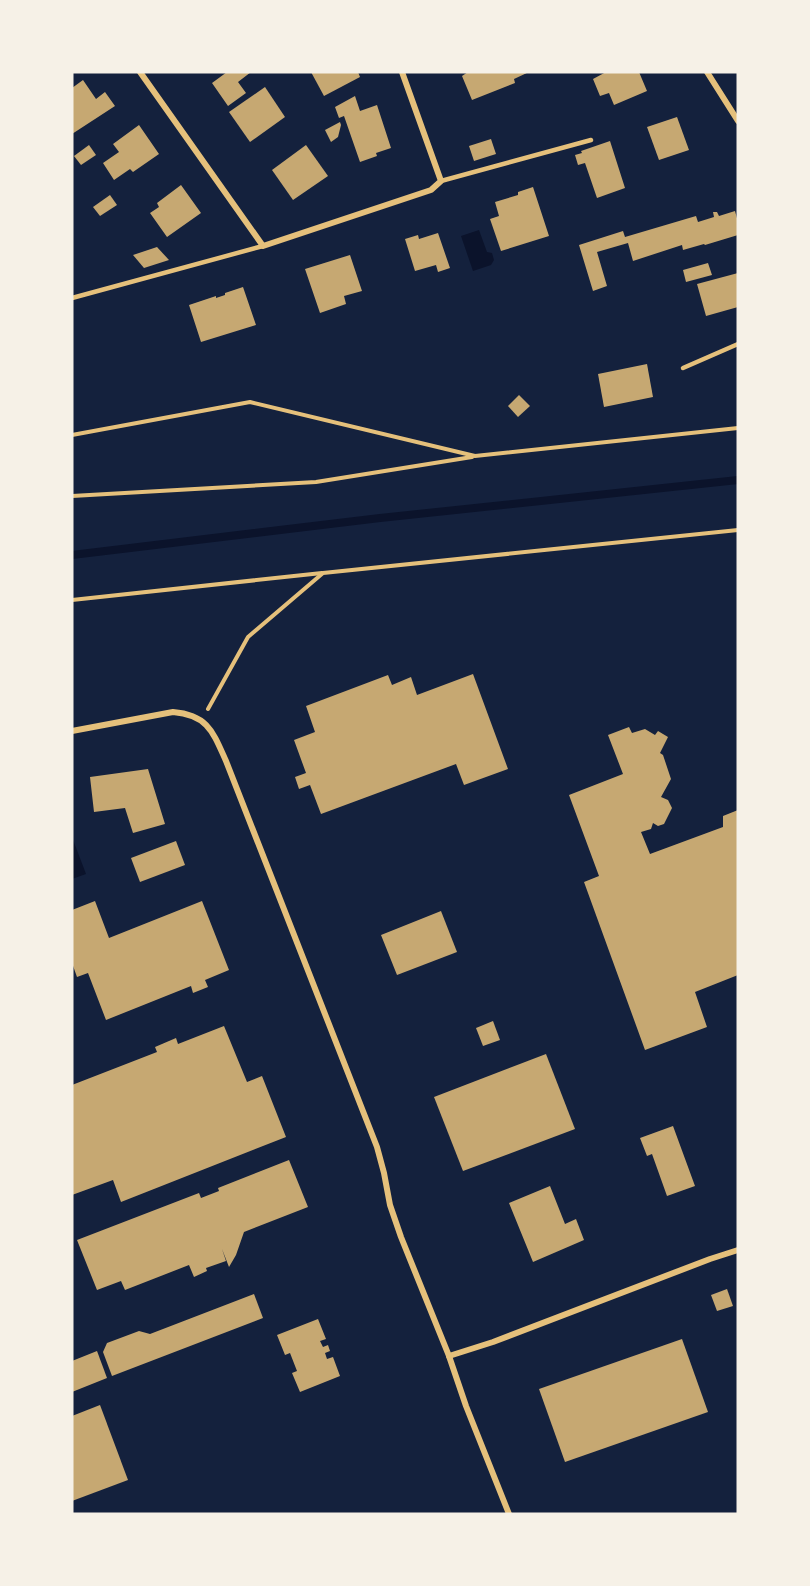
<svg xmlns="http://www.w3.org/2000/svg" width="810" height="1586" viewBox="0 0 810 1586" font-family="'Space Grotesk',sans-serif">
  <style>
    .water { fill: #0b132b }
    .lines { fill: none; stroke-linecap: round; stroke-linejoin: round }
    .stream { stroke: #0b132b; stroke-width: 8 }
    .building { fill: #c6a872 }
    .path { stroke: #e5c07b; stroke-width: 4 }
    .service { stroke: #e5c07b; stroke-width: 4.5 }
    .minor { stroke: #e5c07b; stroke-width: 6 }
  </style>
  <rect width="100%" height="100%" fill="#14213d"/>
  <g class="water">
    <polygon points="479,230 487,252 492,253 494,260 491,265 473,271 461,236"/>
    <polygon points="72,837 86,874 72,879"/>
  </g>
  <g class="lines">
    <polyline class="stream" points="72,555 380,518 738,480"/>
  </g>
  <g class="building">
    <polygon points="227,72 251,72 238,82 246,93 228,106 212,83"/>
    <polygon points="311,72 358,72 360,77 324,96"/>
    <polygon points="468,72 529,72 514,79 515,83 472,100 462,76"/>
    <polygon points="606,72 639,72 647,91 614,105 609,93 600,96 593,79"/>
    <polygon points="83,80 96,99 105,92 115,106 72,134 72,88"/>
    <polygon points="265,87 285,117 250,142 229,112"/>
    <polygon points="355,96 360,111 377,105 391,148 376,153 377,156 360,162 344,116 339,118 335,107"/>
    <polygon points="677,117 689,150 659,160 647,127"/>
    <polygon points="340,122 341,125 338,137 331,142 325,130"/>
    <polygon points="139,125 159,154 133,172 130,169 114,180 103,163 119,152 113,144"/>
    <polygon points="491,139 496,154 474,161 469,146"/>
    <polygon points="610,141 625,188 597,198 585,163 578,165 575,155 582,153 581,151"/>
    <polygon points="89,145 96,155 81,165 74,156"/>
    <polygon points="306,145 328,176 293,200 272,170"/>
    <polygon points="181,185 201,213 167,237 150,213 159,207 157,203"/>
    <polygon points="533,187 549,236 501,251 490,219 499,216 495,202 518,195 518,192"/>
    <polygon points="110,195 117,205 100,216 93,207"/>
    <polygon points="735,211 738,222 738,235 705,245 704,244 683,250 682,245 633,261 628,243 597,252 607,286 593,291 579,245 623,231 625,237 696,216 698,222 714,217 713,212 717,212 719,216"/>
    <polygon points="438,233 450,268 438,272 436,265 415,271 405,239 418,235 419,239"/>
    <polygon points="157,247 169,260 144,268 133,255"/>
    <polygon points="350,255 362,291 344,296 346,304 320,313 305,269"/>
    <polygon points="708,263 712,275 686,282 683,270"/>
    <polygon points="738,273 738,307 706,316 697,284"/>
    <polygon points="243,287 256,325 201,342 189,305 216,296 216,298 225,295 225,293"/>
    <polygon points="647,364 653,397 604,407 598,374"/>
    <polygon points="519,395 530,406 518,417 508,406"/>
    <polygon points="473,674 508,769 464,785 456,764 321,814 310,785 299,789 295,777 306,773 294,740 315,732 306,706 388,675 392,685 411,677 417,695"/>
    <polygon points="629,727 632,733 645,729 655,735 658,731 668,737 660,753 663,755 671,779 661,797 668,800 672,808 664,824 658,826 653,823 651,829 641,832 650,854 723,827 723,816 738,810 738,975 695,992 707,1027 645,1050 584,882 599,876 569,795 623,774 608,735"/>
    <polygon points="148,769 165,824 133,833 125,808 94,812 90,777"/>
    <polygon points="176,841 185,865 140,882 131,858"/>
    <polygon points="95,901 109,938 202,901 229,970 205,980 208,987 193,993 191,986 106,1020 88,973 77,977 72,963 72,910"/>
    <polygon points="441,911 457,952 397,975 381,935"/>
    <polygon points="493,1021 500,1040 483,1046 476,1028"/>
    <polygon points="224,1026 247,1082 262,1076 286,1137 121,1202 113,1180 72,1195 72,1085 157,1052 155,1047 176,1038 178,1044"/>
    <polygon points="546,1054 575,1129 463,1171 434,1097"/>
    <polygon points="673,1126 695,1186 667,1196 652,1154 647,1156 640,1138"/>
    <polygon points="289,1160 308,1207 244,1232 236,1255 229,1267 222,1249 226,1261 206,1268 207,1271 194,1277 189,1265 125,1290 121,1281 97,1290 77,1240 199,1193 201,1198 219,1191 218,1188"/>
    <polygon points="550,1186 565,1224 576,1219 584,1240 533,1262 509,1203"/>
    <polygon points="727,1289 733,1306 717,1311 711,1295"/>
    <polygon points="254,1294 263,1318 112,1376 103,1352 107,1343 139,1331 150,1334"/>
    <polygon points="318,1319 326,1339 320,1341 323,1347 328,1345 330,1351 325,1353 327,1359 333,1357 340,1376 300,1392 292,1373 297,1371 290,1353 285,1355 277,1335"/>
    <polygon points="682,1339 708,1412 565,1462 539,1389"/>
    <polygon points="97,1351 107,1378 72,1392 72,1361"/>
    <polygon points="100,1405 128,1480 72,1501 72,1416"/>
  </g>
  <g class="lines">
    <g class="path">
      <polyline points="72,435 250,402 475,456 738,428"/>
      <polyline points="72,496 316,482 472,457"/>
      <polyline points="72,600 322,573"/>
      <polyline points="208,709 248,637 323,573 738,530"/>
    </g>
    <g class="service">
      <polyline points="441,181 591,140"/>
      <polyline points="72,298 263,246"/>
      <polyline points="683,368 738,344"/>
    </g>
    <g class="minor">
      <polyline points="140,72 263,246 431,190 441,181 402,72"/>
      <polyline points="707,72 738,121"/>
      <path d="M 72,731 L 173,712 C 208,715 213,732 226,761 L 377,1147 L 384,1173 L 390,1205 L 401,1237 L 449,1356 L 466,1406 L 509,1514"/>
      <polyline points="449,1356 493,1342 710,1259 738,1250"/>
    </g>
  </g>
  <rect width="810" height="1586" fill="none" stroke="#f6f1e7" stroke-width="147"/>
</svg>
